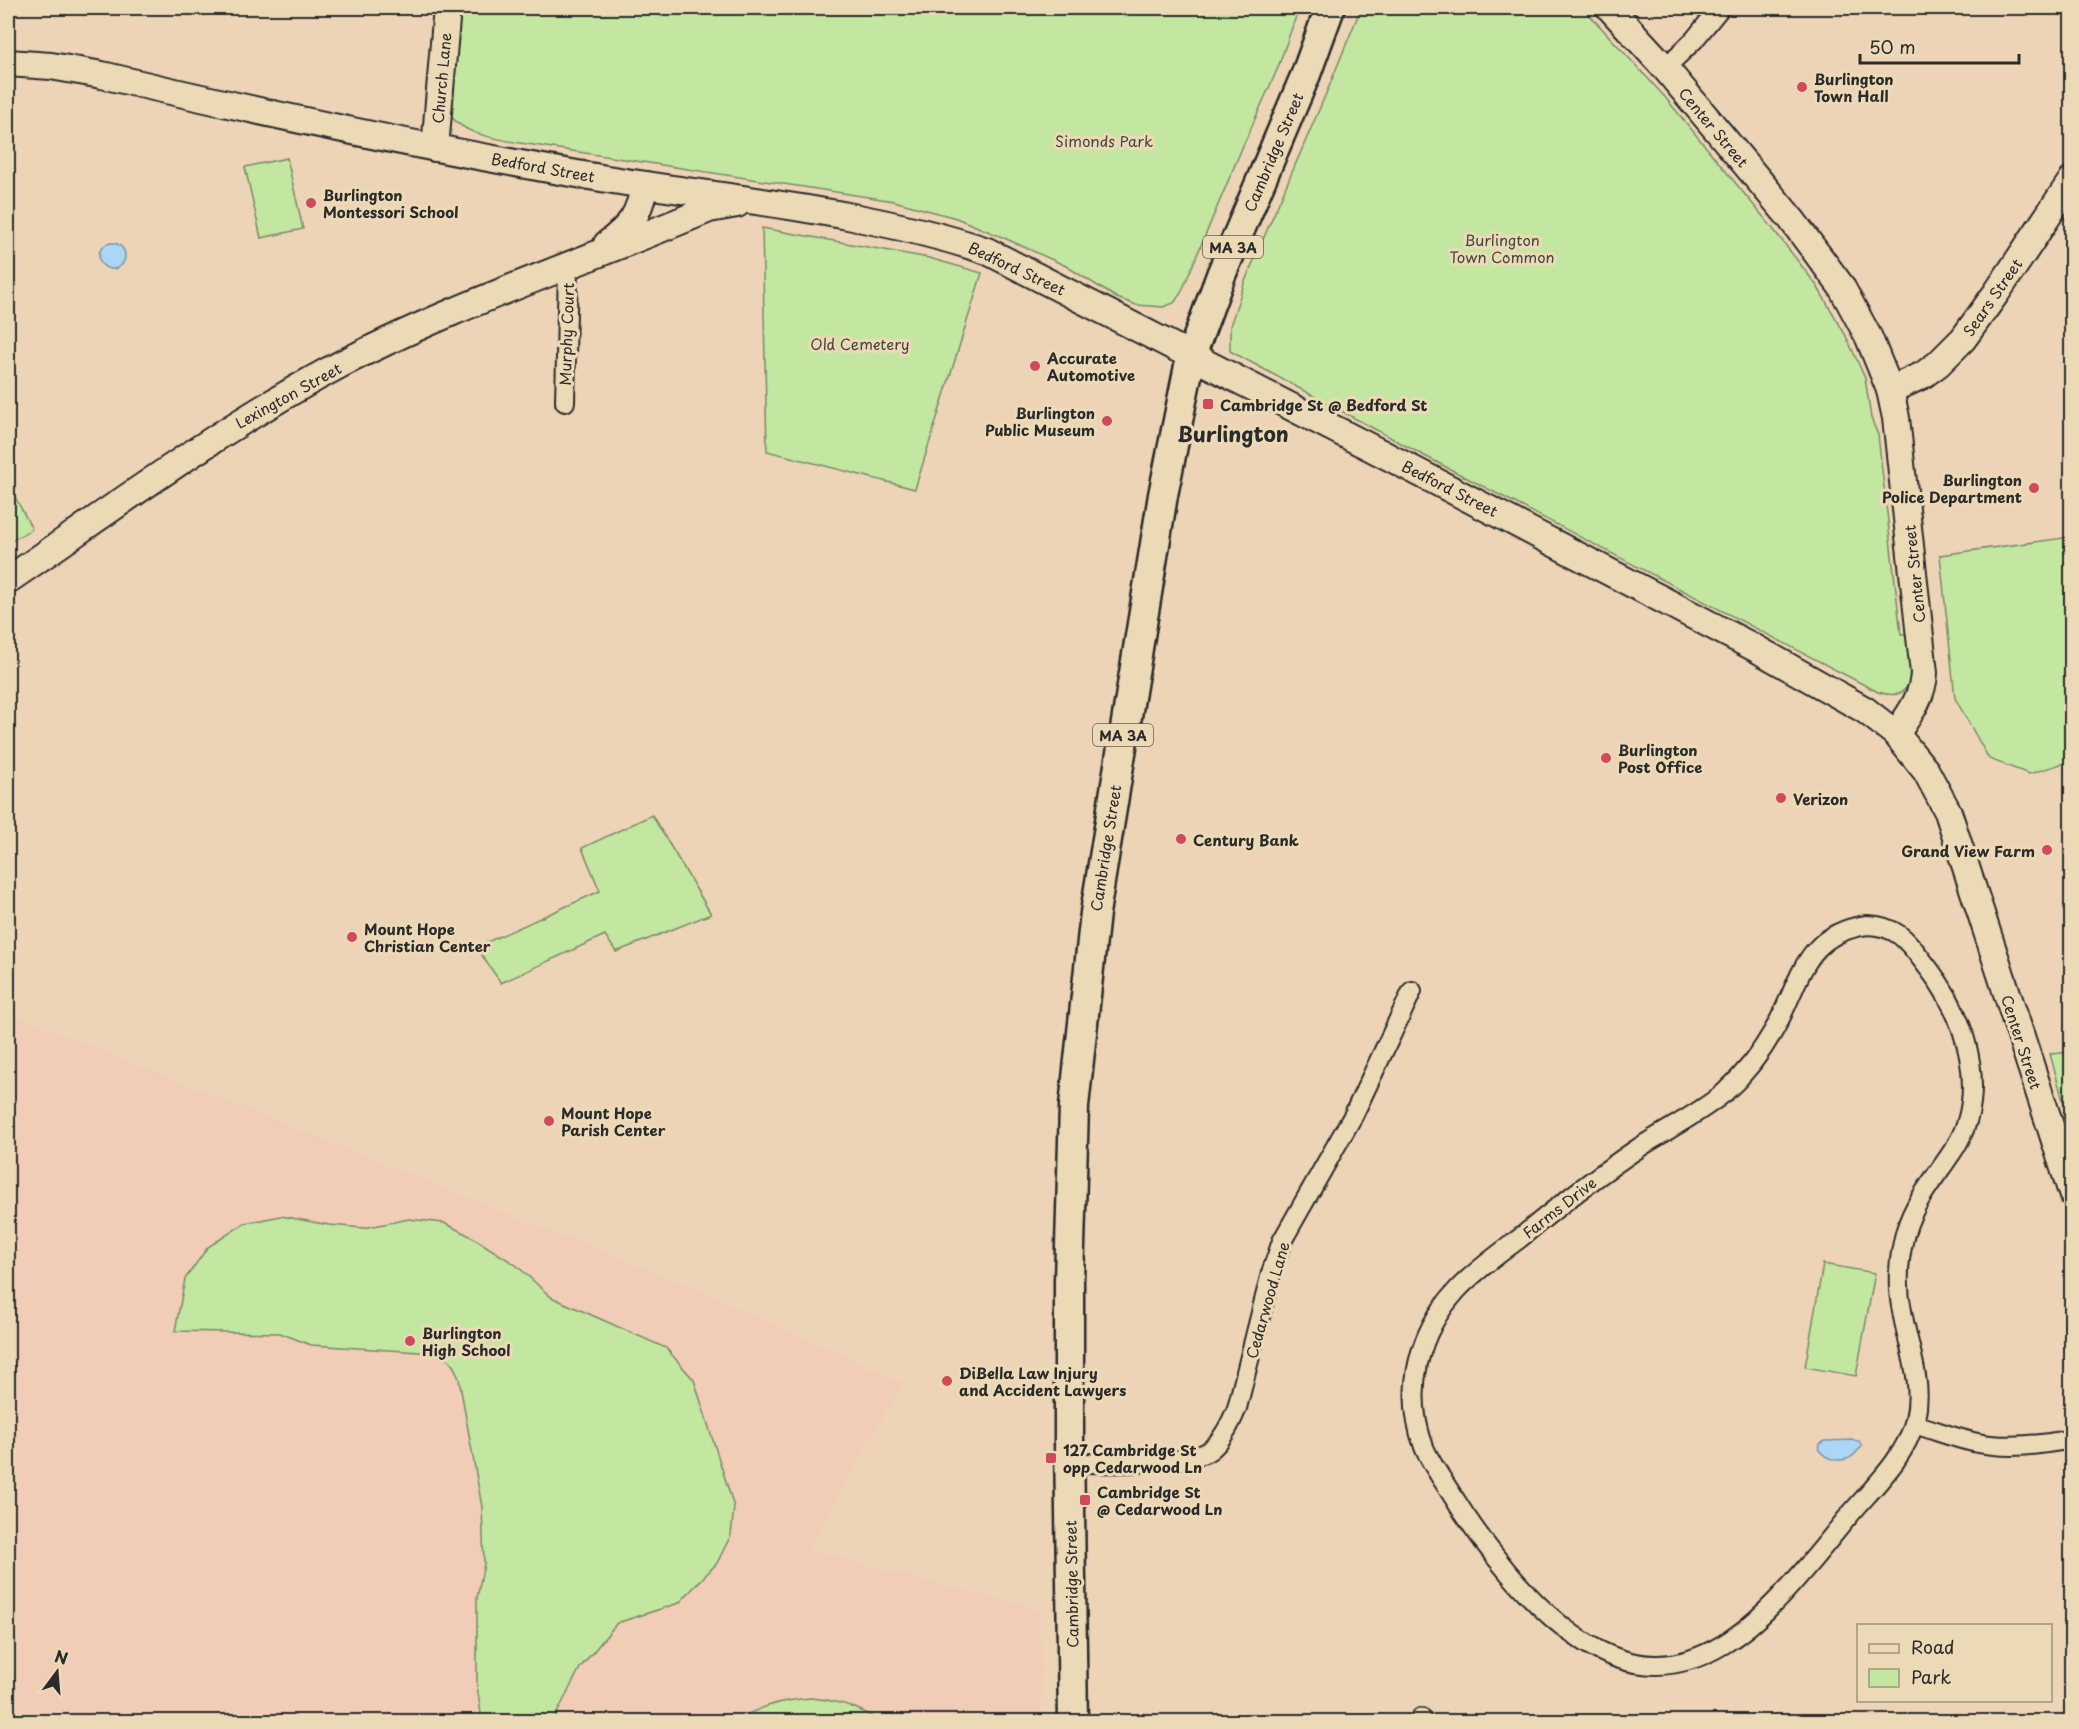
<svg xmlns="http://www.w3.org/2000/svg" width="2079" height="1729" viewBox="0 0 2079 1729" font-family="'Playpen Sans',sans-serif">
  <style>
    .built { fill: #f1ccb7 }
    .green { fill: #c3e7a1; stroke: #778966; stroke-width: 1.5 }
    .water { fill: #abd6f6; stroke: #7892a5; stroke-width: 1.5 }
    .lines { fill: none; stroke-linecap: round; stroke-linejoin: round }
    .street-casing { stroke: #2b2b2b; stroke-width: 22 }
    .secondary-casing { stroke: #2b2b2b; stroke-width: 30 }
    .primary-casing { stroke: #2b2b2b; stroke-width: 33 }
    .street { stroke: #ecdab7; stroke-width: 18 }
    .secondary { stroke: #ecdab7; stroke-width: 26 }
    .primary { stroke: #ecdab7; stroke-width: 28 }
    .poi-dot { fill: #d1495b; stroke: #ecdab7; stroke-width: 2 }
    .labels { text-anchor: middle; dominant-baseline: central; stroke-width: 6; stroke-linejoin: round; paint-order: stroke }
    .shield { fill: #ecdab7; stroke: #656055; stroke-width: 1.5 }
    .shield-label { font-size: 14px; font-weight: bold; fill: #2b2b2b }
    .street-label { font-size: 15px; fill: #2b2b2b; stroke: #ecdab7 }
    .poi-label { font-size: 15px; font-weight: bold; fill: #2b2b2b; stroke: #ecdab7; text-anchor: start }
    .park-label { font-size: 15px; fill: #42473d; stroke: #ecdab7 }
    .district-label { font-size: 21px; font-weight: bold; fill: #2b2b2b; stroke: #ecdab7 }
  </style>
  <rect width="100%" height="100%" fill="#eed4b7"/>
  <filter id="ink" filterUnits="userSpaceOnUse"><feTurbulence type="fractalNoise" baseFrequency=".0167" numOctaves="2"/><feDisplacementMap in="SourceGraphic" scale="12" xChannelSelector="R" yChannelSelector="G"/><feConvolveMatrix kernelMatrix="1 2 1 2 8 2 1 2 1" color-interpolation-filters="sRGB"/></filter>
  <g filter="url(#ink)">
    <polygon class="built" points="8,1013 723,1300 902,1383 808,1550 1040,1610 1042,1721 8,1721"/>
    <g class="green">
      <path d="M 454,8 L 1299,8 L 1277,70 L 1242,148 L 1181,293 L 1174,303 L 1163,307 L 1136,305 L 1117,298 L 1066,266 L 1002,237 L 956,218 L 894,201 L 514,142 C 491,137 465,135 450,115 Z"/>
      <path d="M 1361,8 L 1583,8 L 1664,96 L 1770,225 L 1817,286 L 1845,334 L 1865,378 L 1871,418 L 1878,435 L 1901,634 L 1908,634 C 1910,659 1921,706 1878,692 L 1421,454 L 1230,351 L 1230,326 L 1245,281 L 1328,89 Z"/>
      <polygon points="287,158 303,229 261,238 245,167"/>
      <polygon points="762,228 929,258 982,273 915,489 767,451"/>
      <polygon points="12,491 32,529 8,543 8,493"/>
      <polygon points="2071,537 2071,761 2029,774 1989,759 1955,698 1940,555"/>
      <polygon points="652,815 711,914 616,952 605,935 501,983 476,947 600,891 582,848"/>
      <polygon points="2071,1052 2072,1052 2071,1129 2050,1054"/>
      <path d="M 281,1216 L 329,1225 L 364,1228 L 409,1219 L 444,1223 L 472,1237 L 516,1265 L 551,1297 L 666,1348 L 694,1380 L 734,1507 L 731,1535 L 717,1563 L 679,1603 L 617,1623 L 580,1668 L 553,1721 L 482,1721 L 477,1686 L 477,1598 L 484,1564 L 482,1507 L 459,1379 C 454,1364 450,1359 435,1353 L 311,1345 L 280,1333 L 175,1331 L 185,1279 L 208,1247 L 245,1223 Z"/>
      <polygon points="1823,1264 1875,1273 1856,1376 1805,1367"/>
      <path d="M 810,1698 C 835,1700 858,1706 879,1721 L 736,1721 C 759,1706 783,1700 810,1698 Z"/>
    </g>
    <g class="water">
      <circle cx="112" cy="256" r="13"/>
      <path d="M 1853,1440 L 1857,1442 L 1859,1441 L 1862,1447 C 1859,1448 1858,1451 1855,1454 C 1845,1464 1827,1461 1819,1450 L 1820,1444 L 1825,1441 Z"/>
    </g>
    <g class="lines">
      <defs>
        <g id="street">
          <polyline points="1665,68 1694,40 1720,8"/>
          <polyline points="565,402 568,266"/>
          <path d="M 1867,925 C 1901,926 1910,945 1929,969 C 1966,1017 1989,1091 1956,1146 C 1936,1178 1910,1204 1903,1242 C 1898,1265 1897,1288 1902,1311 C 1908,1348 1924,1382 1915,1420 C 1906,1458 1872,1488 1847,1518 C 1780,1599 1698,1717 1581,1640 C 1530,1607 1480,1541 1449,1490 C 1440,1476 1430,1462 1424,1447 C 1403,1391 1418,1332 1458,1289 C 1476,1270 1499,1254 1520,1238 C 1558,1206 1598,1175 1640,1147 C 1668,1129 1698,1114 1724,1093 C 1743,1076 1761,1053 1774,1030 C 1801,983 1802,934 1867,925 Z"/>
          <path d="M 1914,1424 C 1935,1430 1956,1439 1978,1443 C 2009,1449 2041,1445 2072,1439"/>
          <path d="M 1069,1463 C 1098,1463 1190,1466 1210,1450 C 1223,1440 1231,1423 1237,1408 L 1271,1273 L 1282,1241 L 1353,1116 L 1412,991"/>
          <polyline points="1420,1722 1421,1718"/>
        </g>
        <g id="secondary">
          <path d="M 1610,8 L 1665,68 L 1792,220 L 1841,286 L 1869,338 L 1890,390 L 1896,418 L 1924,673 C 1923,697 1909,715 1896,734 L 1926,771 L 1948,812 L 2072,1193"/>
          <path d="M 8,63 L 51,66 L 102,75 C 271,115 442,152 613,180 C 738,200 867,211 987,251 L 1387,456 L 1755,648 L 1865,710 L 1896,734"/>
          <polyline points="435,148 447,8"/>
          <path d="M 607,244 C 632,225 638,216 645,185"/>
          <polyline points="1890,390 1923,375 1938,364 1963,339 1997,292 2072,180"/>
          <path d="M 8,580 C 113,508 216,432 328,371 C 449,306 582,263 709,209 L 737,204"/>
        </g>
        <polyline id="primary" points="1073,1722 1069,1440 1069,1281 1074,1106 1095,913 1163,495 1191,356 1221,275 1306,74 1330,8"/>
      </defs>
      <use href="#street" class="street-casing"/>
      <use href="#secondary" class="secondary-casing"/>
      <use href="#primary" class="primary-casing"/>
      <use href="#street" class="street"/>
      <use href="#secondary" class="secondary"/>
      <use href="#primary" class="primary"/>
    </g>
  </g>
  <g class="poi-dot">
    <circle cx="1802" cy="87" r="6"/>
    <circle cx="311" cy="203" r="6"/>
    <circle cx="1035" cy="366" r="6"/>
    <rect x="1202" y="398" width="12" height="12" rx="3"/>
    <circle cx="1107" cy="421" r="6"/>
    <circle cx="2034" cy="488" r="6"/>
    <circle cx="1606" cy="758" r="6"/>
    <circle cx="1781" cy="798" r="6"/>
    <circle cx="1181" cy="839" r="6"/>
    <circle cx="2047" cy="850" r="6"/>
    <circle cx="352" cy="937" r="6"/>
    <circle cx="549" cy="1121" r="6"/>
    <circle cx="410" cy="1341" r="6"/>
    <circle cx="947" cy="1381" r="6"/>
    <rect x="1045" y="1452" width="12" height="12" rx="3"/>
    <rect x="1079" y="1494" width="12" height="12" rx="3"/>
  </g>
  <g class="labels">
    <g class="shield">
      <rect x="1203" y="236" width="60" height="22" rx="4.5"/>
      <rect x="1093" y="724" width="60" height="22" rx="4.5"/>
    </g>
    <g class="shield-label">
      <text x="1233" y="247">MA 3A</text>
      <text x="1123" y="735">MA 3A</text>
    </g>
    <g class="street-label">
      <text transform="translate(441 78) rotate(-85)">Church Lane</text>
      <text transform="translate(1714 127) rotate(50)">Center Street</text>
      <text transform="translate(1273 152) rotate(-67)">Cambridge Street</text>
      <text transform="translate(543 167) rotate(10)">Bedford Street</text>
      <text transform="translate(1017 268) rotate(25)">Bedford Street</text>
      <text transform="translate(1992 297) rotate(-55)">Sears Street</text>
      <text transform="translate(566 334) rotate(-88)">Murphy Court</text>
      <text transform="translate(288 395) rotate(-29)">Lexington Street</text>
      <text transform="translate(1450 488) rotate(27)">Bedford Street</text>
      <text transform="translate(1914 574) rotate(-96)">Center Street</text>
      <text transform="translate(1105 848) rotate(-81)">Cambridge Street</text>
      <text transform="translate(2022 1042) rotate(72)">Center Street</text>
      <text transform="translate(1559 1207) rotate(-38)">Farms Drive</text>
      <text transform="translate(1267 1300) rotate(-74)">Cedarwood Lane</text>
      <text transform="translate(1071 1584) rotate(-91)">Cambridge Street</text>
    </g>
    <g class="poi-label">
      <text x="1814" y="78">Burlington<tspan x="1814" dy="17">Town Hall</tspan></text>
      <text x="323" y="194">Burlington<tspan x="323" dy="17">Montessori School</tspan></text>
      <text x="1047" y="357">Accurate<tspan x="1047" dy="17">Automotive</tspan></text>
      <text x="1220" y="404">Cambridge St @ Bedford St</text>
      <text x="1095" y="412" text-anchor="end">Burlington<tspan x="1095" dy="17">Public Museum</tspan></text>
      <text x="2022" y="479" text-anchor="end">Burlington<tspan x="2022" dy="17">Police Department</tspan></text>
      <text x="1618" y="749">Burlington<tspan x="1618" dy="17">Post Office</tspan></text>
      <text x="1793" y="798">Verizon</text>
      <text x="1193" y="839">Century Bank</text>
      <text x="2035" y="850" text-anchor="end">Grand View Farm</text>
      <text x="364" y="928">Mount Hope<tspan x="364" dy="17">Christian Center</tspan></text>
      <text x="561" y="1112">Mount Hope<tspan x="561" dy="17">Parish Center</tspan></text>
      <text x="422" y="1332">Burlington<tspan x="422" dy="17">High School</tspan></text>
      <text x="959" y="1372">DiBella Law Injury<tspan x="959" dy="17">and Accident Lawyers</tspan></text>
      <text x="1063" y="1449">127 Cambridge St<tspan x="1063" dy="17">opp Cedarwood Ln</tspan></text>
      <text x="1097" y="1491">Cambridge St<tspan x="1097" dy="17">@ Cedarwood Ln</tspan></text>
    </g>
    <g class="park-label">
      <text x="1104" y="140">Simonds Park</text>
      <text x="1502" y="239">Burlington<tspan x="1502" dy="17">Town Common</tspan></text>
      <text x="860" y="343">Old Cemetery</text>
    </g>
    <g class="district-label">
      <text x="1233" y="433">Burlington</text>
    </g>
  </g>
  <rect width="2079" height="1729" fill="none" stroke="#ecdab7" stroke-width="30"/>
  <rect x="15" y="15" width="2049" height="1699" fill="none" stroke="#2b2b2b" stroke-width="2" filter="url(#ink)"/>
  <rect x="1857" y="1624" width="195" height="78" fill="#ecdab7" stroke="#9f947f" stroke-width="1.5"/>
  <rect x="1869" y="1644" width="30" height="9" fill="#ecdab7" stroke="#9f947f" stroke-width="1.5"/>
  <text x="1911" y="1654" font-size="18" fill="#2b2b2b">Road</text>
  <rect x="1869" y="1669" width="30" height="18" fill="#c3e7a1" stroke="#9f947f" stroke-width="1.5"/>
  <text x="1911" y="1684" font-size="18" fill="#2b2b2b">Park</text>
  <g transform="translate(57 1672) rotate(16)" stroke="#ecdab7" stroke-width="4.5" paint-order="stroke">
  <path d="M0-4.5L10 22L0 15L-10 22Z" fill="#2b2b2b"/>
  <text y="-9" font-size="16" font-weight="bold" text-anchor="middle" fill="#2b2b2b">N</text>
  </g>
  <path d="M1860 54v9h159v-9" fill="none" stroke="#2b2b2b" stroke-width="3"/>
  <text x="1869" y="54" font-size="18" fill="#2b2b2b" stroke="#ecdab7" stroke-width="4.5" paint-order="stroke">50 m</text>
</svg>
